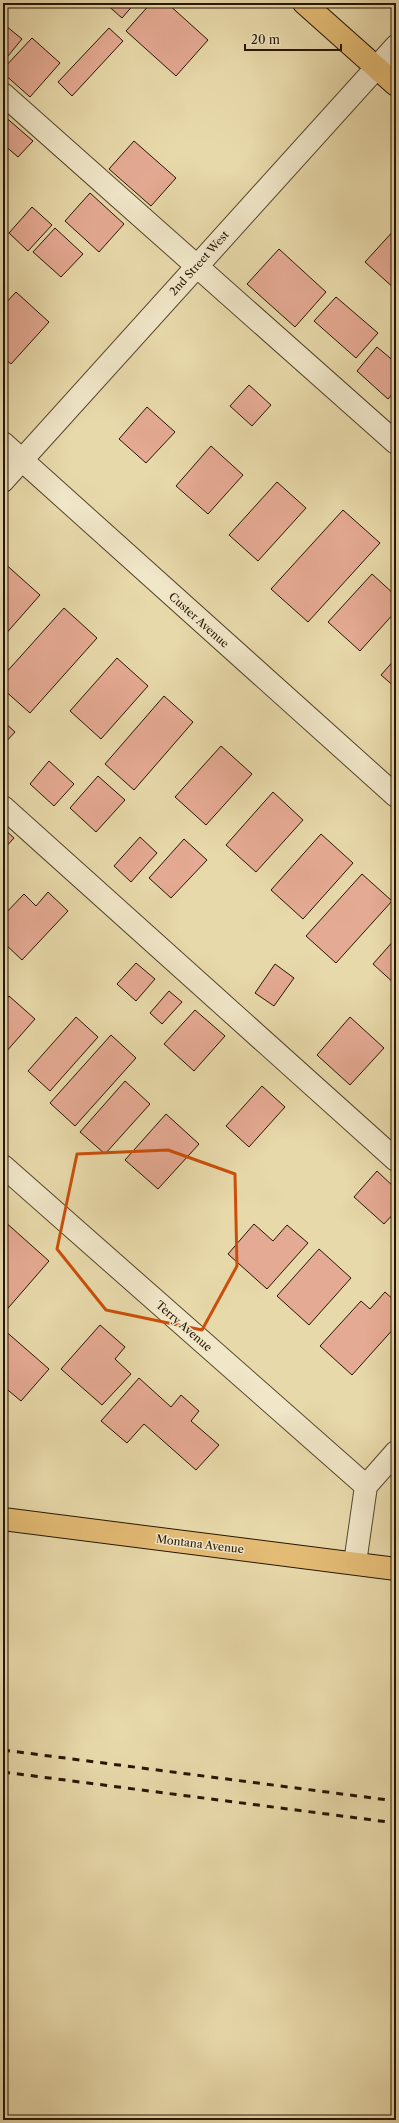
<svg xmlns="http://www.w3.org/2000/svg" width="399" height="2123" viewBox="0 0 399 2123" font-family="'Libre Caslon Text',serif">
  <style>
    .building { fill: #e5aa93; stroke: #261501 }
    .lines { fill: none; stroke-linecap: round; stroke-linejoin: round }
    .minor-casing { stroke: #56462b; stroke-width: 24 }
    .major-casing { stroke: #261501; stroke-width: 24 }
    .minor { stroke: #f0e6c8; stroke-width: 22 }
    .major { stroke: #e4bc75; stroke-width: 22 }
    .rail { stroke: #261501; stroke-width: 3; stroke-dasharray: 7 7; stroke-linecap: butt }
    .marked { fill: none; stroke: #cb4f0a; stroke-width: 3; stroke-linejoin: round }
    .labels { text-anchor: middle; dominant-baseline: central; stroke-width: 3; stroke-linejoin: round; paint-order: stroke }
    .street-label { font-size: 11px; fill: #261501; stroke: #f0e6c8 }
  </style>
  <rect width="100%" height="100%" fill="#e8d9aa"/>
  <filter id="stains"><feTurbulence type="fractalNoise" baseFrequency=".005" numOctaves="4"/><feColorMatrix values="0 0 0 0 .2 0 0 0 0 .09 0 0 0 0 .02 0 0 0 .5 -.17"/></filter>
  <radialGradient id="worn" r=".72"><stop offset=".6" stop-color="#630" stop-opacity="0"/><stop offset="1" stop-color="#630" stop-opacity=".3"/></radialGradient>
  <g class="building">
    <polygon points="105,3 135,3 122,18"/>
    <polygon points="151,3 167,3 208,40 176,76 126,31"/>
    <polygon points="6,26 22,39 3,62 3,29"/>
    <polygon points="109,28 123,41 72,96 58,82"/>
    <polygon points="32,38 60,63 30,97 3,73 3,69"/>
    <polygon points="3,115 33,141 18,157 3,144"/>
    <polygon points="134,141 176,178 151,206 109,169"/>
    <polygon points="90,193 124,224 99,252 65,221"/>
    <polygon points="32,207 52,225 28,251 9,233"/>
    <polygon points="55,228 83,254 61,277 33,252"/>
    <polygon points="396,228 396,290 365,262"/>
    <polygon points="279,249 326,292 295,327 247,284"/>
    <polygon points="16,292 49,322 11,364 3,357 3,306"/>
    <polygon points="336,297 378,333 356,358 314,321"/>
    <polygon points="377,347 396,363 396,390 388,399 357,371"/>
    <polygon points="249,385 271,405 252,426 230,406"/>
    <polygon points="147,407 175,432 146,463 119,439"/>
    <polygon points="211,446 243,475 208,514 176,486"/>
    <polygon points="277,482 306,508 258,561 229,535"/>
    <polygon points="343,510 380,543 308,622 271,589"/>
    <polygon points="3,562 40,595 3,637"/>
    <polygon points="372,574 396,596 396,611 360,651 328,622"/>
    <polygon points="64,608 97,638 30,713 3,689 3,676"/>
    <polygon points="117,658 148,686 101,739 70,711"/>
    <polygon points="396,658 396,688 381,675"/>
    <polygon points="164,696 193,722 134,790 105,764"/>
    <polygon points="3,721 15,732 3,745"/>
    <polygon points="221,746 252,774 206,825 175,797"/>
    <polygon points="49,761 74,784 54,806 30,784"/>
    <polygon points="98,776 125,800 96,832 70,808"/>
    <polygon points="273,792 303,820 256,872 226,845"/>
    <polygon points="3,828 14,838 3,850"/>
    <polygon points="321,834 353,863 303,919 271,890"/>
    <polygon points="140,837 157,853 131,882 114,866"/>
    <polygon points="184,839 207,860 171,898 149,878"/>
    <polygon points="362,874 392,901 336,963 306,936"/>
    <polygon points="48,892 68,911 22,960 3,942 3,916 24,894 36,906"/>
    <polygon points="396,938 396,985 373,964"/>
    <polygon points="136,963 155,979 136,1001 117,984"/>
    <polygon points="275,964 294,978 274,1006 255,993"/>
    <polygon points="169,991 182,1002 162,1024 150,1013"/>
    <polygon points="9,996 35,1019 5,1053 3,1051 3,1003"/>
    <polygon points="195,1010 225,1036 194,1071 164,1044"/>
    <polygon points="76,1017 98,1037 50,1091 28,1071"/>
    <polygon points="350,1017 384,1048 350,1085 317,1055"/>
    <polygon points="111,1035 136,1058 75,1126 50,1103"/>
    <polygon points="125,1081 150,1104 105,1154 80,1132"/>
    <polygon points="262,1086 285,1107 249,1147 226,1126"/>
    <polygon points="166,1114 199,1144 158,1189 125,1160"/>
    <polygon points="377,1171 396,1189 396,1211 384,1224 354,1197"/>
    <polygon points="3,1220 49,1261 3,1314"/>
    <polygon points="254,1224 273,1241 287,1225 308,1243 267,1289 228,1254"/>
    <polygon points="319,1249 351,1278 309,1325 277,1296"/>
    <polygon points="385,1292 396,1302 396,1326 352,1375 320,1346 361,1301 370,1309"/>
    <polygon points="100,1325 125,1347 115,1359 131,1374 102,1405 61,1369"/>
    <polygon points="3,1329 49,1369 21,1401 3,1386"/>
    <polygon points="139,1378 171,1407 181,1395 199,1411 191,1421 219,1445 196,1470 144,1424 127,1443 101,1421"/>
  </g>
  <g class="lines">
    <defs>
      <g id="minor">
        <polyline points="3,94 396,443"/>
        <polyline points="3,443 396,796"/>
        <polyline points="3,481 396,46"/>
        <polyline points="3,807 396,1160"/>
        <polyline points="3,1166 366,1486"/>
        <polyline points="355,1563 366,1486 396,1452"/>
      </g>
      <g id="major">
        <polyline points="304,3 396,85"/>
        <polyline points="3,1519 396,1569"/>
      </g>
    </defs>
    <use href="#minor" class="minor-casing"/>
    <use href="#major" class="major-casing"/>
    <use href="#minor" class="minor"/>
    <use href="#major" class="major"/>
    <g class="rail">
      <polyline points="3,1750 396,1801"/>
      <polyline points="3,1772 396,1823"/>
    </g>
  </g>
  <path class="marked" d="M 168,1150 L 235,1174 L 237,1266 L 202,1330 L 106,1310 L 57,1249 L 77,1154 Z"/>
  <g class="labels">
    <g class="street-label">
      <text transform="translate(199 263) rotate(-48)">2nd Street West</text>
      <text transform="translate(199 620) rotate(42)">Custer Avenue</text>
      <text transform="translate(184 1326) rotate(41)">Terry Avenue</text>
      <text transform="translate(200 1544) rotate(7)">Montana Avenue</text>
    </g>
  </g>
  <rect width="399" height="2123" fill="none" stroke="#e8d9aa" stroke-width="16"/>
  <rect x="4" y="4" width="391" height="2115" fill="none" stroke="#261501" stroke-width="2"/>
  <rect x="8" y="8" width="383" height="2107" fill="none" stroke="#261501"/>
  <path d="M245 44v6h96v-6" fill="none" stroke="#261501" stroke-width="2"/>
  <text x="251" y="44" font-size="12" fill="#261501" stroke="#f0e6c8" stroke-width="3" paint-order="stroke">20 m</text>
  <rect width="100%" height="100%" filter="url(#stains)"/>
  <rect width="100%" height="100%" fill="url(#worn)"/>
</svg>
